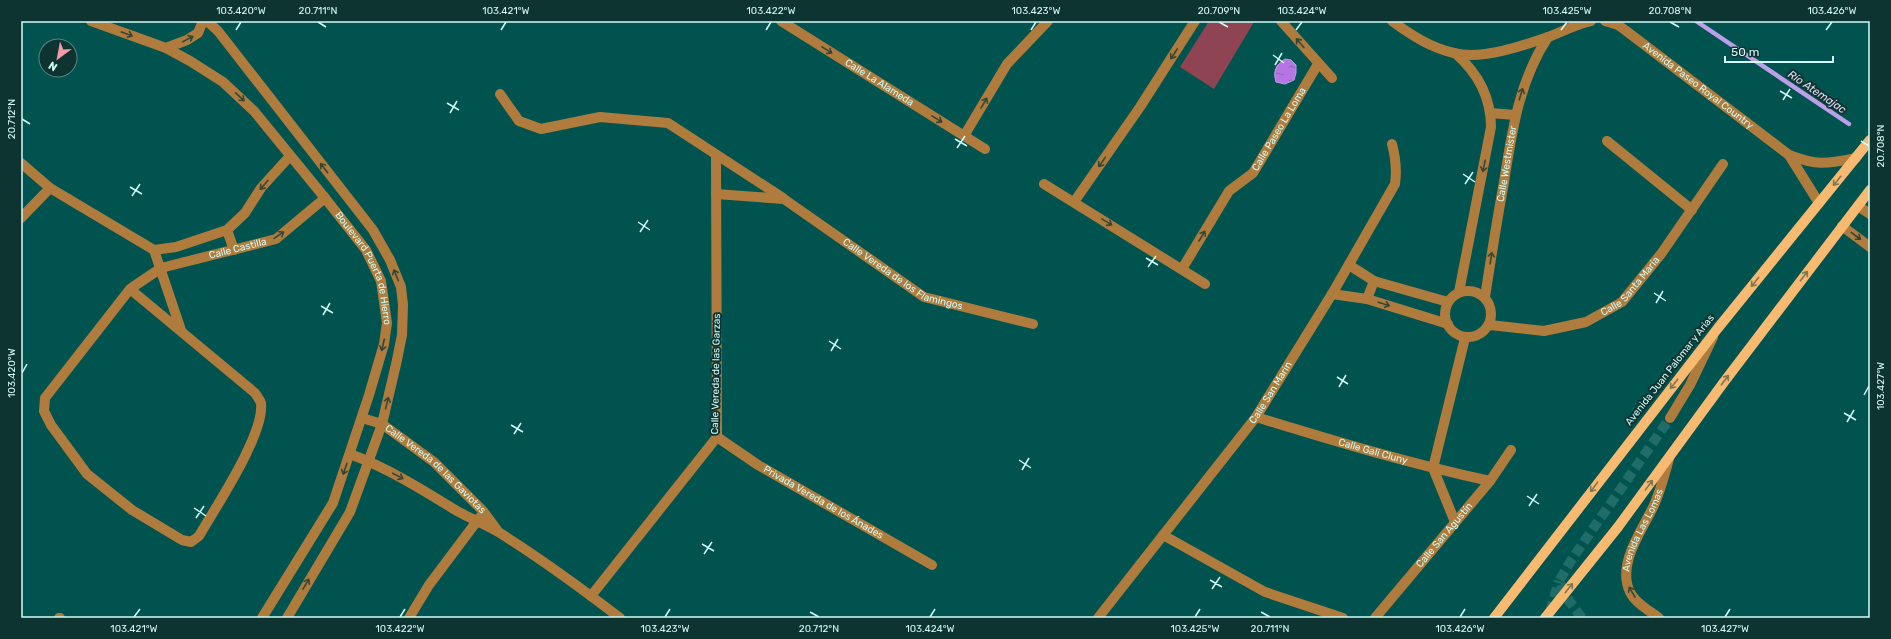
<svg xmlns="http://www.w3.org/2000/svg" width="1891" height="639" viewBox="0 0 1891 639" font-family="Rubik,sans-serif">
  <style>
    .pitch { fill: #8e4452 }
    .water { fill: url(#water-ripples); stroke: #be9ee9 }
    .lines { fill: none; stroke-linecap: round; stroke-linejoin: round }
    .stream { stroke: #be9ee9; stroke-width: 4.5 }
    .minor-tunnel { stroke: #206c68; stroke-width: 10; stroke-dasharray: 10 5; stroke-linecap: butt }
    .minor { stroke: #b07c3e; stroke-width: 10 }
    .major { stroke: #f8b970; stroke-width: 10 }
    .oneway { stroke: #364635 }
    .oneway2 { stroke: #837651 }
    .ticks { fill: none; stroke: #d2fcf8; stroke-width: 1.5 }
    .labels { text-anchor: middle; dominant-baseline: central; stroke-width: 4; stroke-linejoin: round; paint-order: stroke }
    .street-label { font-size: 10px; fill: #d2fcf8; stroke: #0e3432 }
    .water-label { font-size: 11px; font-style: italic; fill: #e9dbf6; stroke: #0e3432 }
    .neatline { fill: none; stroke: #d2fcf8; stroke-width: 1.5 }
    .ticks-label { font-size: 10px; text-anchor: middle; fill: #d2fcf8 }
  </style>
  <defs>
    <pattern id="water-ripples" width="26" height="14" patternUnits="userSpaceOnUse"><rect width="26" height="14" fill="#b575e2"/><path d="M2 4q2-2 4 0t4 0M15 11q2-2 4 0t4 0" fill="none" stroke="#8c67ad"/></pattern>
  </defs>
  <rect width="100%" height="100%" fill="#01534f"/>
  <polygon class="pitch" points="1209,21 1254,22 1214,89 1180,67"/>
  <path class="water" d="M 1285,59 L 1291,60 L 1296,65 L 1296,73 L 1294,80 L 1285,84 L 1276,82 C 1273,72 1275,65 1285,59 Z"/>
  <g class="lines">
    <polyline class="stream" points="1696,21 1849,124"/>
    <g class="minor-tunnel">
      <polyline points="1550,612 1559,581"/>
      <polyline points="1582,618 1569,601 1559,581 1572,559 1670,418"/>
    </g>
    <g class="minor">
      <path id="s1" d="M 91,21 L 166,48 L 190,61 L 223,82 L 254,111 L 325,198 L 366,250 L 381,281 L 387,323 L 384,344 L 369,395 L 333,503 L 262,618"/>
      <polyline points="207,21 218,31 373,230 390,260 401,287 403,305 402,335 397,360 382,424 350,512 287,618"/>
      <path id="s2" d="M 781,21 L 985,149"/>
      <polyline points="1281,21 1332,78"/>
      <path d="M 1392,21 C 1411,35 1431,48 1454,53 C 1482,60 1522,46 1548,37 C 1562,32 1576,24 1591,21"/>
      <path id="s3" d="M 1605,21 L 1618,25 L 1625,30 L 1789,155 C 1818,166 1826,164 1856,158"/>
      <polyline points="166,48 187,40 198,33 203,21"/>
      <path d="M 1455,53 C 1478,73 1491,97 1491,127 L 1459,292"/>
      <polyline points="500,94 519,121 541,129 600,117 668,123 783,198"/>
      <polyline points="1490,113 1515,115"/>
      <polyline points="964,136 1007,64 1048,21"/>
      <polyline points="1607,141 1692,210"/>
      <polyline points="1789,155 1819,203"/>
      <polyline points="21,163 50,188 154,250 181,330"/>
      <polyline points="1044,184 1205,284"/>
      <path id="s4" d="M 716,194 L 784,199 L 924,297 L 1033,324"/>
      <polyline points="1074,202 1140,107 1195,21"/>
      <polyline points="1858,206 1870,214"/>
      <polyline points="21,218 50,188"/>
      <polyline points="1842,226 1870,247"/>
      <polyline points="227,230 234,250"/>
      <polyline points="154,250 176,247 227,230 245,213 261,188 290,156"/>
      <polyline points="1349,265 1374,281 1448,302"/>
      <path id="s5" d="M 1182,269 L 1229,191 L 1253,173 L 1318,64"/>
      <path id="s6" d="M 130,289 L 255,393 C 257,396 260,400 261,403 C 265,434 215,508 199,536 L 191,542 L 182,540 L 132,510 L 87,474 L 51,425 L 44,411 L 45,398 L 130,289 L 161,268 L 276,239 L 325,198"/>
      <circle cx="1468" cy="314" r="23"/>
      <polyline points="1332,294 1367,299 1448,324"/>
      <path id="s7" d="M 1485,297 C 1491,258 1497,220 1504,182 C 1512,131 1519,81 1548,37"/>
      <polyline points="1367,299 1374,281"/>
      <path id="s8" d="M 1490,325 L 1544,331 L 1586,322 L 1622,302 L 1661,254 L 1723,164"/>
      <path id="s9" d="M 1256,417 C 1334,441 1411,464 1490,481"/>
      <path id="s10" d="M 362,418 L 382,424 L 434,462 L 483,511 L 497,530"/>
      <polyline points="1670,418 1690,385 1713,337"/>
      <path id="s11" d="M 717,437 L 758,465 L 932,565"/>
      <path d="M 350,454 C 388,468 423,490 457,511 C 471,519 487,525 500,533 C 541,559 581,588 620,618"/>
      <polyline points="1455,522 1433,468 1465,338"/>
      <polyline points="1163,535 1265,592 1343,618"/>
      <polyline points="591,596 717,437 716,156"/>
      <polyline points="59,618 60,618"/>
      <polyline points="409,618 429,585 480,517"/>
      <path id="s12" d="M 1098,618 L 1256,417 L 1332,294 L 1395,184 C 1397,170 1396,159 1392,144"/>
      <path id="s13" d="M 1375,618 L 1490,481 L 1511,450"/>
      <path id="s14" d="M 1659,618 C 1650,611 1635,603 1630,592 C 1616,563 1644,528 1655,503 C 1661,489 1665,473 1669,459"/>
    </g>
    <g class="major">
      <polyline points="1494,618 1718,328 1870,140"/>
      <polyline points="1545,618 1618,527 1724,382 1870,190"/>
    </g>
  </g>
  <defs><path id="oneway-shaft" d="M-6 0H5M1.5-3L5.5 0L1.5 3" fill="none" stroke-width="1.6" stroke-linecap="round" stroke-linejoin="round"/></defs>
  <g class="oneway">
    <use href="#oneway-shaft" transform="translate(127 34) rotate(20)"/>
    <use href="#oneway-shaft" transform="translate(188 39) rotate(-28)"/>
    <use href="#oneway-shaft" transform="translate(1300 43) rotate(-131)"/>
    <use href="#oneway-shaft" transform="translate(827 50) rotate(32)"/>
    <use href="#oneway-shaft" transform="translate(1174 54) rotate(123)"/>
    <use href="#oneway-shaft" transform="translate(1521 94) rotate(-73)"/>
    <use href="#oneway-shaft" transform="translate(240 97) rotate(43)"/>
    <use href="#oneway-shaft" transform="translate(984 103) rotate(-59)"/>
    <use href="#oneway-shaft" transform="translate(937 119) rotate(32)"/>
    <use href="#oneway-shaft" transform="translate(1102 162) rotate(125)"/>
    <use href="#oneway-shaft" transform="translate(1484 166) rotate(101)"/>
    <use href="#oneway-shaft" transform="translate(324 168) rotate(-128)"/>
    <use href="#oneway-shaft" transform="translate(264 185) rotate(130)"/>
    <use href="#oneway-shaft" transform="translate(1107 222) rotate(32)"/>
    <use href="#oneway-shaft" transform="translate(279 235) rotate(-34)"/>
    <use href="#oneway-shaft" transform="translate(1202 236) rotate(-59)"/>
    <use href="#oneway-shaft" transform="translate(1856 236) rotate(37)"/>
    <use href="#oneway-shaft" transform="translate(1491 258) rotate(-81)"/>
    <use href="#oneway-shaft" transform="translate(396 275) rotate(-112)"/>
    <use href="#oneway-shaft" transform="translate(1384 304) rotate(18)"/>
    <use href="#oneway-shaft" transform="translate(383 345) rotate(103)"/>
    <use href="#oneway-shaft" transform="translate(387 403) rotate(-76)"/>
    <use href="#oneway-shaft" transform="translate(345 469) rotate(109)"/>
    <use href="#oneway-shaft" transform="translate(398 476) rotate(28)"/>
    <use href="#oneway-shaft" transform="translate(306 584) rotate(-59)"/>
    <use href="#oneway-shaft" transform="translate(1632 592) rotate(-120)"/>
  </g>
  <g class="oneway2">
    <use href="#oneway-shaft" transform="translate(1837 181) rotate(129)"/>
    <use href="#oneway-shaft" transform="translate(1804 276) rotate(-53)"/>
    <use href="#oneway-shaft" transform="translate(1755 282) rotate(129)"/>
    <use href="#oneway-shaft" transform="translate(1725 380) rotate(-53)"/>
    <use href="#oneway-shaft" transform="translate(1674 384) rotate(128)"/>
    <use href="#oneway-shaft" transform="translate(1649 485) rotate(-54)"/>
    <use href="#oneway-shaft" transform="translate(1594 487) rotate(127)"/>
    <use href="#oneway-shaft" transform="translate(1569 588) rotate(-51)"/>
  </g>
  <path class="ticks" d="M 318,22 L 326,27M 1219,22 L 1228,27M 1670,22 L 1679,27M 236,30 L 241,22M 501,30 L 506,22M 766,30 L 771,22M 1031,30 L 1036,22M 1296,30 L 1302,22M 1561,30 L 1567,22M 1826,30 L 1832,22M 1273,55 L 1284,63M 1275,65 L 1282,53M 1780,91 L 1792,98M 1783,100 L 1790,89M 447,103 L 459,110M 450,113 L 457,101M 22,119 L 30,124M 955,139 L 967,146M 1861,141 L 1869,146M 957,148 L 965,136M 1463,174 L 1475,182M 1465,184 L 1473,172M 130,187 L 142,194M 132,196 L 140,184M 638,222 L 650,230M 640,232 L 648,220M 1146,258 L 1158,265M 1148,267 L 1156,256M 1654,293 L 1666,301M 1656,303 L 1663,291M 321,306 L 333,313M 323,315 L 330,303M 829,341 L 841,349M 831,351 L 838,339M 22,373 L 27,364M 1337,377 L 1348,384M 1339,387 L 1346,375M 1864,395 L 1869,386M 1844,413 L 1856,420M 1847,422 L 1854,410M 511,425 L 523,432M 514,434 L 521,423M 1019,460 L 1031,468M 1022,470 L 1029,458M 1527,496 L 1539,504M 1529,506 L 1537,494M 194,508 L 206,516M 196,518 L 204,506M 702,544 L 714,551M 704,554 L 712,542M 1210,580 L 1222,587M 1212,589 L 1220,577M 810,612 L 819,617M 1261,612 L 1270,617M 134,617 L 140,609M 400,617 L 405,609M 665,617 L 670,609M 930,617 L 935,609M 1195,617 L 1200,609M 1460,617 L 1465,609M 1725,617 L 1730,609"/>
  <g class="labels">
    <g class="street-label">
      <text stroke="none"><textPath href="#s2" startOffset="116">Calle La Alameda</textPath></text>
      <text stroke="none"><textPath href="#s3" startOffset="114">Avenida Paseo Royal Country</textPath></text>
      <text stroke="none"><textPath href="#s5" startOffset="172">Calle Paseo La Loma</textPath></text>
      <text stroke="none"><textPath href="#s7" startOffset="135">Calle Westmister</textPath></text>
      <text stroke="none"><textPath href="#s6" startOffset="802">Calle Castilla</textPath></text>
      <text stroke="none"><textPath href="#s1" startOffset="383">Boulevard Puerta de Hierro</textPath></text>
      <text stroke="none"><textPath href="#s4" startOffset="210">Calle Vereda de los Flamingos</textPath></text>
      <text stroke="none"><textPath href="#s8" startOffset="155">Calle Santa María</textPath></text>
      <text transform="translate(1670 370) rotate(-52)">Avenida Juan Palomar y Arias</text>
      <text transform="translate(716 374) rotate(-89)">Calle Vereda de las Garzas</text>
      <text stroke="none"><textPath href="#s12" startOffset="284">Calle San Marin</textPath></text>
      <text stroke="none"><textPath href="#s9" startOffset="122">Calle Gali Cluny</textPath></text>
      <text stroke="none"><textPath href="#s10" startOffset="91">Calle Vereda de las Gaviotas</textPath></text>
      <text stroke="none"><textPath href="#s11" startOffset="125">Privada Vereda de los Ánades</textPath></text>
      <text stroke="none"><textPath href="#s14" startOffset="105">Avenida Las Lomas</textPath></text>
      <text stroke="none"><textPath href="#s13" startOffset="108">Calle San Agustín</textPath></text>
    </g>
    <g class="water-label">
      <text transform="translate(1817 92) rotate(34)">Río Atemajac</text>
    </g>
  </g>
  <rect width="1891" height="639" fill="none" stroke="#0e3432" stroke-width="44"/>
  <g transform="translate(58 58) rotate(212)"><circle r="19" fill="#0e3432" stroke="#5c8481"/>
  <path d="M0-3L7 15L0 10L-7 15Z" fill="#f39aa8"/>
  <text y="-6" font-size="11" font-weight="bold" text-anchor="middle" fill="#d2fcf8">N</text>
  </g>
  <path d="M1725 56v6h108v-6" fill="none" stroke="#d2fcf8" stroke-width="2"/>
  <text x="1731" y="56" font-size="12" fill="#d2fcf8" stroke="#0e3432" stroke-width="3" paint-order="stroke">50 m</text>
  <rect x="22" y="22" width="1847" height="595" class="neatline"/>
  <g class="ticks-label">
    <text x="241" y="14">103.420°W</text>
    <text x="318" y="14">20.711°N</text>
    <text x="506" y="14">103.421°W</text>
    <text x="771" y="14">103.422°W</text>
    <text x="1036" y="14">103.423°W</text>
    <text x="1219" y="14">20.709°N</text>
    <text x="1302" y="14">103.424°W</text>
    <text x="1567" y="14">103.425°W</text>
    <text x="1670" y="14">20.708°N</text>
    <text x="1832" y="14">103.426°W</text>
    <text transform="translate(11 119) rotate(-90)" y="4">20.712°N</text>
    <text transform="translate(1880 146) rotate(-90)" y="4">20.708°N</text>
    <text transform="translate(11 373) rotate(-90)" y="4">103.420°W</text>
    <text transform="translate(1880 386) rotate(-90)" y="4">103.427°W</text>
    <text x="134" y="632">103.421°W</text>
    <text x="400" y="632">103.422°W</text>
    <text x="665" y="632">103.423°W</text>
    <text x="819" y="632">20.712°N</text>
    <text x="930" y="632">103.424°W</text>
    <text x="1195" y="632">103.425°W</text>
    <text x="1270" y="632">20.711°N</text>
    <text x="1460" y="632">103.426°W</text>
    <text x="1725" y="632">103.427°W</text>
  </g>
</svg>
